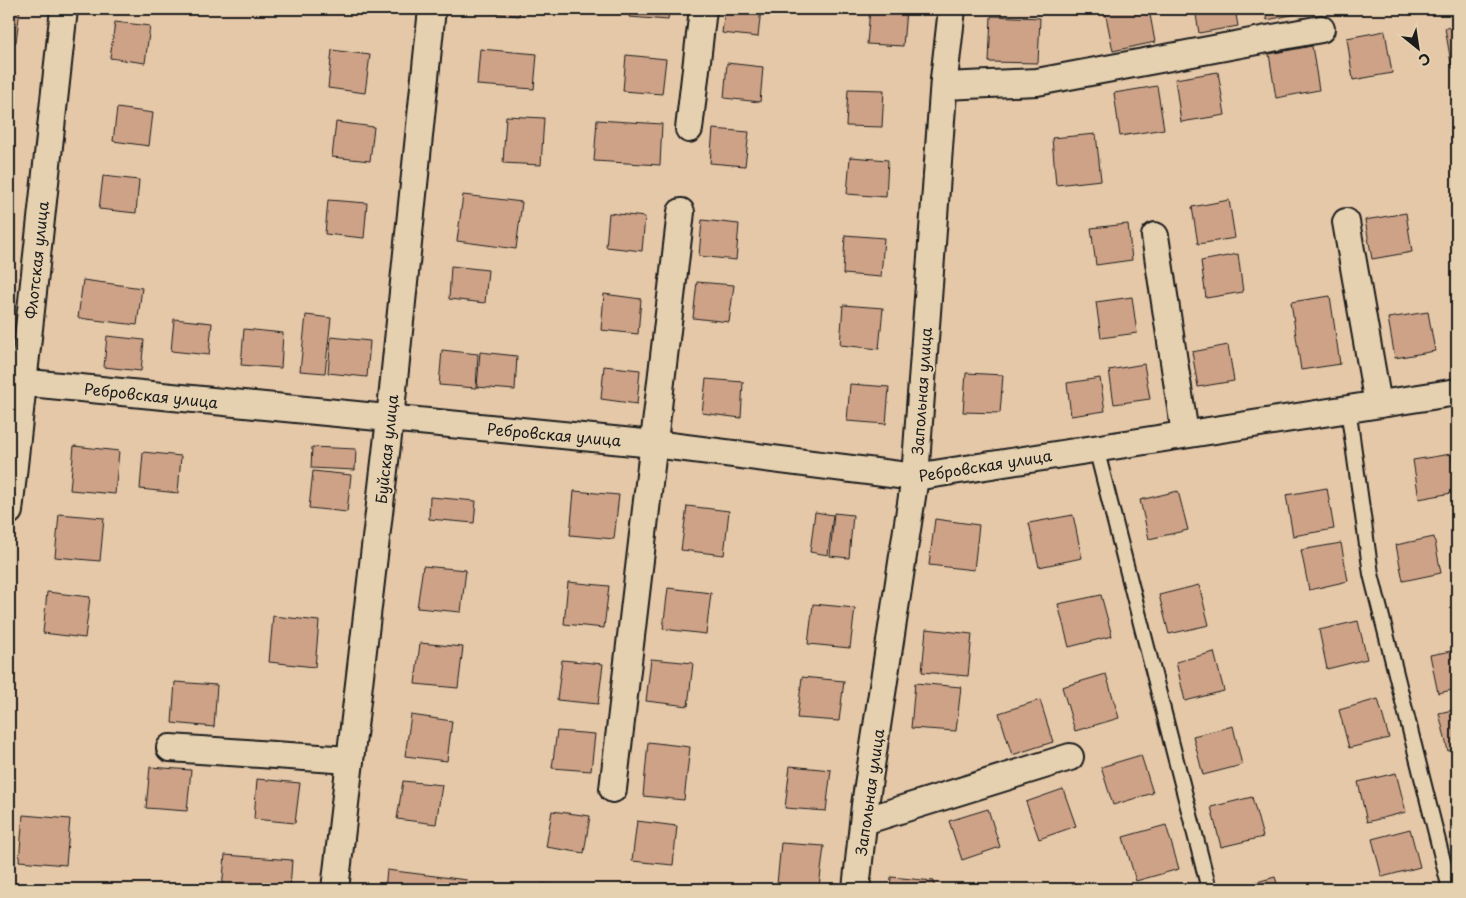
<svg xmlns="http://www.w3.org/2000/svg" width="1466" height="898" viewBox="0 0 1466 898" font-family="'Playpen Sans',sans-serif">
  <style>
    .building { fill: #cda287; stroke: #1c1c1c }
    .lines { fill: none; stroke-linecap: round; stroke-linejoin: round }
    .lane-casing { stroke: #1c1c1c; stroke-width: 18 }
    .street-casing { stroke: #1c1c1c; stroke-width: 30 }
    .lane { stroke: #e5d1b0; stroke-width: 14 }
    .street { stroke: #e5d1b0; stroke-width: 26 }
    .labels { text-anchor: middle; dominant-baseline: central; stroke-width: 4; stroke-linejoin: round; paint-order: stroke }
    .street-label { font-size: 15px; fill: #1c1c1c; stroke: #e5d1b0 }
  </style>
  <rect width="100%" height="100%" fill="#e5c8a8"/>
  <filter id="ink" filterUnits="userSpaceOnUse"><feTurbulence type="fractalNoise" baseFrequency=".02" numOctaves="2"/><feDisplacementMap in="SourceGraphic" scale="10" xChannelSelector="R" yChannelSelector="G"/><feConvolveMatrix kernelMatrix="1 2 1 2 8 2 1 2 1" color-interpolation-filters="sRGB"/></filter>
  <g filter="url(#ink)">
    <g class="building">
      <polygon points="9,9 20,9 16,42 9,41"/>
      <polygon points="358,9 377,9 377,11"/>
      <polygon points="482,9 520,9 519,16 482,12"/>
      <polygon points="630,9 669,9 668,20 629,17"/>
      <polygon points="725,9 761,9 758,37 722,33"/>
      <polygon points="870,9 906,10 903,46 867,44"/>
      <polygon points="1117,9 1149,9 1155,42 1113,51 1105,11"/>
      <polygon points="1195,9 1235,9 1238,26 1199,33"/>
      <polygon points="1265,9 1305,9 1306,12 1267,20"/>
      <polygon points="991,16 1040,18 1038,63 989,62"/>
      <polygon points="115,22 150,26 145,63 110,58"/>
      <polygon points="1457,27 1457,67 1452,68 1445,28"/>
      <polygon points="1385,31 1392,73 1353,80 1347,38"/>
      <polygon points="1312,46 1319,90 1276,98 1269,54"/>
      <polygon points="480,49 537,54 534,89 477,85"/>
      <polygon points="332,50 370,55 365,93 328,88"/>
      <polygon points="626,55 666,59 662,94 623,91"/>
      <polygon points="727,63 763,67 760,102 724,98"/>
      <polygon points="1218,72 1225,115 1181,122 1175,79"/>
      <polygon points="1157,86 1164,129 1120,136 1114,93"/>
      <polygon points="848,89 884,90 882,127 846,126"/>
      <polygon points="117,108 153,113 149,146 113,141"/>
      <polygon points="506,116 544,118 541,165 503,163"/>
      <polygon points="597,120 662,124 660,165 594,161"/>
      <polygon points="336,122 374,127 370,161 332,157"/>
      <polygon points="713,129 749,132 745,166 710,163"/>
      <polygon points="1096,134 1101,180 1056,185 1052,138"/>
      <polygon points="850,157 888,160 886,197 847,194"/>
      <polygon points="103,176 139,180 136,213 99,209"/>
      <polygon points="463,195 522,202 516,249 457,241"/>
      <polygon points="328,200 367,203 364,238 325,234"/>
      <polygon points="1229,200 1235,238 1198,244 1192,207"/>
      <polygon points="609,213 645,217 642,251 606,247"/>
      <polygon points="1406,213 1412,252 1372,259 1365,220"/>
      <polygon points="702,220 739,224 736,260 699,256"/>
      <polygon points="1128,224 1132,260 1096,265 1091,228"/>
      <polygon points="845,235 884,238 881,277 843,274"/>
      <polygon points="1238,254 1243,292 1206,298 1201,261"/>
      <polygon points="451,266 488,270 485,303 449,299"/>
      <polygon points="83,280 142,288 137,325 78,318"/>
      <polygon points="697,282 734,285 729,322 693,318"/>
      <polygon points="604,294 641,299 638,334 601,330"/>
      <polygon points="1330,296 1340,364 1301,370 1291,302"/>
      <polygon points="1132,297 1137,333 1101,338 1096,302"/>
      <polygon points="843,305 883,308 879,349 840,345"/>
      <polygon points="1428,312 1435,351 1395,358 1388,318"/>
      <polygon points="306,315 331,318 325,373 300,371"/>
      <polygon points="174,319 212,323 209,355 171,351"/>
      <polygon points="244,329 283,333 281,368 241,365"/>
      <polygon points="107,336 144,340 141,371 104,367"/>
      <polygon points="331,337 370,341 367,377 328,373"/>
      <polygon points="1228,345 1234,381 1198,387 1192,352"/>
      <polygon points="442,350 478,354 476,388 439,385"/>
      <polygon points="480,352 517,356 515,390 477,387"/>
      <polygon points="1144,364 1150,399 1114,404 1109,370"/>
      <polygon points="604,366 640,370 637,404 601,399"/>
      <polygon points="966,373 1003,375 1000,413 963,412"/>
      <polygon points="1100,378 1105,411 1071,416 1067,383"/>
      <polygon points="706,379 743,382 741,418 702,413"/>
      <polygon points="850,384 889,387 886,424 847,421"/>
      <polygon points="74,446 119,451 115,494 70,490"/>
      <polygon points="312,447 356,449 355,470 311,468"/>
      <polygon points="143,452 181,456 178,493 140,489"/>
      <polygon points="1451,454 1457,492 1419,499 1413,460"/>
      <polygon points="313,471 351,475 347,512 309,508"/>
      <polygon points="1327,488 1334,529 1293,536 1286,495"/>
      <polygon points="574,491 619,495 614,539 570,535"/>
      <polygon points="1178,491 1188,530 1149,539 1140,500"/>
      <polygon points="430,497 476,501 474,523 429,519"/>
      <polygon points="687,506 729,511 724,555 681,550"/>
      <polygon points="815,512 833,515 828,555 810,552"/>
      <polygon points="834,513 853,515 849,558 830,556"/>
      <polygon points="59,514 104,518 100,561 55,557"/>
      <polygon points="1073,515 1082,558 1039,567 1029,523"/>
      <polygon points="935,519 979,525 974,570 929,565"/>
      <polygon points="1434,537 1441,573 1403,581 1396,545"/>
      <polygon points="1341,543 1348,581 1309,590 1301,550"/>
      <polygon points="423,566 466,570 461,612 417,608"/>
      <polygon points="568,582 609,586 604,628 564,624"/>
      <polygon points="1199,585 1209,625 1169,634 1159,595"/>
      <polygon points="668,588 711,593 706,634 663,629"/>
      <polygon points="47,592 90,597 85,638 43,633"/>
      <polygon points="1101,595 1112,636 1069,647 1058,604"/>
      <polygon points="813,604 855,608 850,648 808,644"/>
      <polygon points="273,616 319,621 315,667 269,662"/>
      <polygon points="1358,621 1367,659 1327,669 1319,630"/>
      <polygon points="926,629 972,634 968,676 922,672"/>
      <polygon points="420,643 463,647 458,688 415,684"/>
      <polygon points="1457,650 1457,689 1438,693 1430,655"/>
      <polygon points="1214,652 1224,691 1185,701 1176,662"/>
      <polygon points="651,659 693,663 688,706 646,701"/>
      <polygon points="562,660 603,664 598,704 557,700"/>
      <polygon points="1106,674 1119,718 1075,731 1062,687"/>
      <polygon points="802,677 844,681 839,721 797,718"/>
      <polygon points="175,682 217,685 214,727 172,723"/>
      <polygon points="915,683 961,687 956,731 911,728"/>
      <polygon points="1378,699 1389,738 1349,748 1339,710"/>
      <polygon points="1040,700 1053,742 1012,755 999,713"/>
      <polygon points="1457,709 1457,749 1448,751 1439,713"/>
      <polygon points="411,715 452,721 447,761 405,756"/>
      <polygon points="1233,726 1242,765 1203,775 1193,736"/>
      <polygon points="557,731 595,734 591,771 552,768"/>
      <polygon points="648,742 690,747 684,800 643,796"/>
      <polygon points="1141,755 1153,793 1113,805 1101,767"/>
      <polygon points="790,766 831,770 826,811 785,808"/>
      <polygon points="150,767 191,770 187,811 146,808"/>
      <polygon points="1396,773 1406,812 1367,822 1358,782"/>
      <polygon points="257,779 300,783 295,823 254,819"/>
      <polygon points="403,781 442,785 436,824 397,819"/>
      <polygon points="1063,789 1076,826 1039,839 1026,802"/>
      <polygon points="1252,797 1263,837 1221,847 1211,807"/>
      <polygon points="988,809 1000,847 962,860 949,821"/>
      <polygon points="552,811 590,816 584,853 546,847"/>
      <polygon points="23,815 70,819 66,865 19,861"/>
      <polygon points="637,821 677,826 673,865 632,861"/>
      <polygon points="1166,825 1179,869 1136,881 1123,837"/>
      <polygon points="1410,829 1420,867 1382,877 1372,839"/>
      <polygon points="781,843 824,846 819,887 777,884"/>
      <polygon points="225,855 292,860 290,889 222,889"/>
      <polygon points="387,870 467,880 466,889 385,889"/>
      <polygon points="891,877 934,881 934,889 890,889"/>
      <polygon points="1275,877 1279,889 1235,889 1235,888"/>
      <polygon points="628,883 670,888 670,889 628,889"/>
      <polygon points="542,884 580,888 541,889"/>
    </g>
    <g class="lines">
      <defs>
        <g id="lane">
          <polyline points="1348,408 1371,574 1450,889"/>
          <polyline points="1096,448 1209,889"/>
        </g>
        <g id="street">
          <polyline points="944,86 1037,82 1321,29"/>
          <polyline points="689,129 703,9"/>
          <polyline points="1346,222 1378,404"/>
          <polyline points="1155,236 1185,434"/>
          <polyline points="9,381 654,444 915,477 1457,392"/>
          <polyline points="9,511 64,9"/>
          <polyline points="170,748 350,760"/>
          <polyline points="613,789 681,212"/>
          <polyline points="864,821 1070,757"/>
          <polyline points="335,889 390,419 432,9"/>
          <polyline points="856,889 865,805 915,477 944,79 952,9"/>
        </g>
      </defs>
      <use href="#lane" class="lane-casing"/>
      <use href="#street" class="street-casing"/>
      <use href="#lane" class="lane"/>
      <use href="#street" class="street"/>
    </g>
  </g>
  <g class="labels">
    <g class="street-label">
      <text transform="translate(36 260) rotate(-84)">Флотская улица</text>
      <text transform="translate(921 391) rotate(-86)">Запольная улица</text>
      <text transform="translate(151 395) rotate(6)">Ребровская улица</text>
      <text transform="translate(554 434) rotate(5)">Ребровская улица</text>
      <text transform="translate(386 449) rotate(-84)">Буйская улица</text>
      <text transform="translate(985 465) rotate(-9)">Ребровская улица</text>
      <text transform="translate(869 792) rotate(-82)">Запольная улица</text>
    </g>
  </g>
  <rect width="1466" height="898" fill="none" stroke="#e5d1b0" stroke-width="30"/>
  <rect x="15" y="15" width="1436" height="868" fill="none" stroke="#1c1c1c" stroke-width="2" filter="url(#ink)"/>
  <g transform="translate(1418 48) rotate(150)" stroke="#e5d1b0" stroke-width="4" paint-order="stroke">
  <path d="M0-4L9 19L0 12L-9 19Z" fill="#1c1c1c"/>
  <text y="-8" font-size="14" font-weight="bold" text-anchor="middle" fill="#1c1c1c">С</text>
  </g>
</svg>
